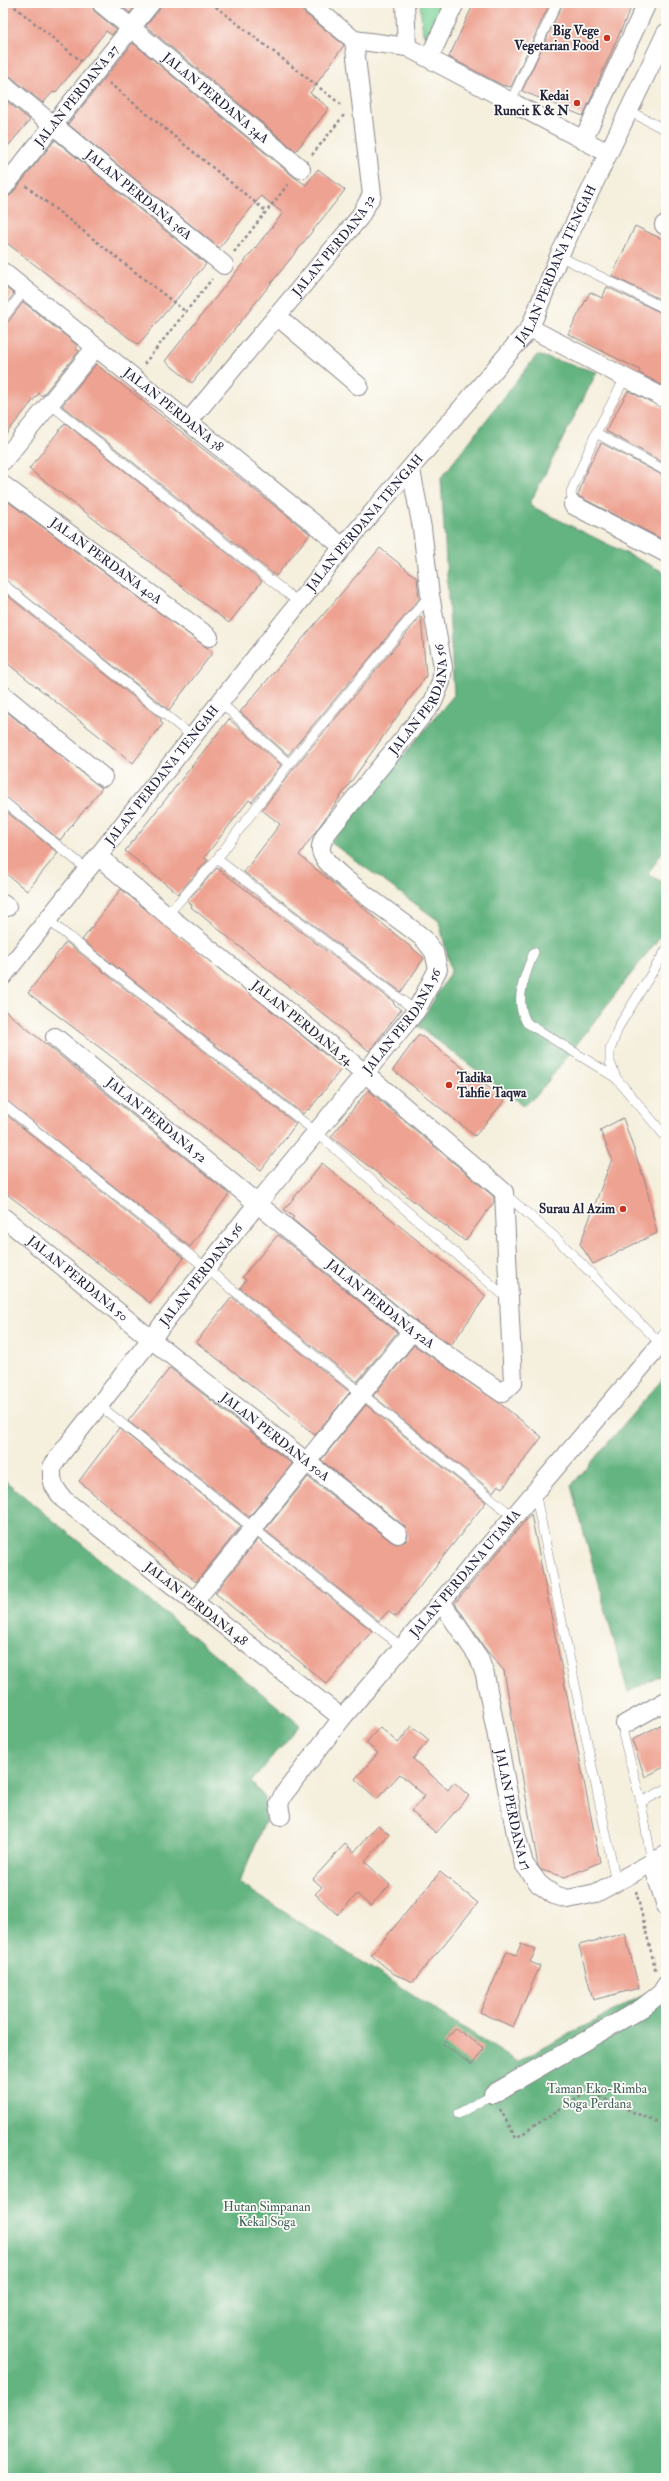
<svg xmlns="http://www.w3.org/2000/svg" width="669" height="2481" viewBox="0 0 669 2481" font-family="'IM FELL Double Pica',serif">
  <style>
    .green { fill: #7ad297; stroke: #4e7a69 }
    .forest { fill: #63b480; stroke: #426b5e }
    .building { fill: #eea291 }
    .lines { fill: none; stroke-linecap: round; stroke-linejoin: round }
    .lane-casing { stroke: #8c888c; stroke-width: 10 }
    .street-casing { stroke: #8c888c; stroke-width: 20 }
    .path { stroke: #8c888c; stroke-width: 2.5; stroke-dasharray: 3 3; stroke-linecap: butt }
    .lane { stroke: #fff; stroke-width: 9 }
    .street { stroke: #fff; stroke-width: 18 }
    .poi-dot { fill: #c8321e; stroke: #fdfcf7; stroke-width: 1.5 }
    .labels { text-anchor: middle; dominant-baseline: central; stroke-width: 3.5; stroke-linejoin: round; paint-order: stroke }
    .poi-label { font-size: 13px; font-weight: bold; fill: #22223b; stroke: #fdfcf7; text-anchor: end }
    .street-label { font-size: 13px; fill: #22223b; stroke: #fdfcf7 }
    .park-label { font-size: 13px; fill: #41605b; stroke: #fdfcf7 }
  </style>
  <rect width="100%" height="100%" fill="#fdfcf7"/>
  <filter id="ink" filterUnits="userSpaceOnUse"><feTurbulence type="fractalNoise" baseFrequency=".025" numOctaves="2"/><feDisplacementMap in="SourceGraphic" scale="8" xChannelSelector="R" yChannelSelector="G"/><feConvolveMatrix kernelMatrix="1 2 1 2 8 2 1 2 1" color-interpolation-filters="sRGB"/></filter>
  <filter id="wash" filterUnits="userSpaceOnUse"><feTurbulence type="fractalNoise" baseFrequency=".012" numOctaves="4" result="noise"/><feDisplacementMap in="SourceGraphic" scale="16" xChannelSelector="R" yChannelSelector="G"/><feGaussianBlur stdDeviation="0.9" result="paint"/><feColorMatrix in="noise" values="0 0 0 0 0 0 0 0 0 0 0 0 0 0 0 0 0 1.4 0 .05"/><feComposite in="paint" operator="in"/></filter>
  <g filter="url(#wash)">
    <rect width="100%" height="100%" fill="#f5efdd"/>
    <polygon class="green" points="420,3 442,3 428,36 423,34"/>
    <g class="forest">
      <polygon points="537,355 597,372 529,505 666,573 666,846 648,874 666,884 666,929 538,1094 524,1106 418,1026 451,971 439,921 330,842 454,695 441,478"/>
      <polygon points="666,1375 666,1672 628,1692 571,1486"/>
      <polygon points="3,1479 300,1725 251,1782 265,1798 265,1822 239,1883 517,2062 666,1983 666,2478 3,2478"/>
    </g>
    <g id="blocks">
      <g class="building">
        <polygon points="3,3 91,3 94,11 116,29 112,35 106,31 55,93 53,92 43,103 10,76 3,74"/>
        <polygon points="117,3 138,3 130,13"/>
        <polygon points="161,3 299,3 302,11 344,45 310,93 329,108 296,151 146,26 159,10"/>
        <polygon points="474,3 550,3 511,87 502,85 449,57"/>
        <polygon points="563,3 633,3 583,116 522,91"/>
        <polygon points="133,43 294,177 306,185 318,169 345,190 192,383 165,361 283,213 261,196 219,248 68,124"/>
        <polygon points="3,98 30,120 3,152"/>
        <polygon points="55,140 206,264 138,345 3,240 3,198 11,195"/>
        <polygon points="635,226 666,241 666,302 612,276"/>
        <polygon points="3,286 14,294 3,308"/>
        <polygon points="607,287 666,315 666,387 639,373 640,370 568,334 590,292 602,298"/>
        <polygon points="23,302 77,345 75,348 79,351 42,396 39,393 3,438 3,324 8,322"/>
        <polygon points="96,364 310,534 276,576 62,406"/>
        <polygon points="628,391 666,409 666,464 606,431"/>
        <polygon points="65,423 262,581 229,623 29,469"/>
        <polygon points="601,443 666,477 666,541 578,496 586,472"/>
        <polygon points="3,498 213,652 169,710 3,578"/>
        <polygon points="380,548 417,578 419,599 288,755 240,712"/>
        <polygon points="3,592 161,719 160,722 163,724 133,763 3,660"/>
        <polygon points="421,616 426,676 299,855 424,958 401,992 244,872 280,824 262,810 294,768"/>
        <polygon points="3,709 102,788 60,840 3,795"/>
        <polygon points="229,719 281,765 252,802 249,800 204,858 208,860 178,894 125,851"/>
        <polygon points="3,809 58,853 27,891 3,871"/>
        <polygon points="217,868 394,1002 393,1003 401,1010 369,1051 191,907 192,905 187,901"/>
        <polygon points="121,889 342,1068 309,1110 308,1109 303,1114 82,940"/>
        <polygon points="66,942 296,1124 261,1170 28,993"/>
        <polygon points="3,1009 229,1194 190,1247 3,1098"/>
        <polygon points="419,1034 505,1100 475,1136 393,1070"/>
        <polygon points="368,1090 494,1197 494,1202 465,1241 331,1137"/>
        <polygon points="3,1112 184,1258 150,1303 3,1191"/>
        <polygon points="623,1118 646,1185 657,1233 593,1264 580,1244 612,1159 600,1130"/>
        <polygon points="322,1163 486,1296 451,1345 418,1323 292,1219 294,1217 284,1210"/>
        <polygon points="278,1235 397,1332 357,1382 240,1288 246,1280 242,1277"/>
        <polygon points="232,1297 350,1392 315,1435 196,1342"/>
        <polygon points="414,1345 498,1402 542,1437 503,1488 498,1485 493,1492 373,1396"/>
        <polygon points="170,1368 292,1464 249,1517 128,1421"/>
        <polygon points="366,1405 486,1502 396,1617 388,1611 379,1621 265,1530 308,1477 392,1542 397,1544 406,1541 408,1535 404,1526 321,1460"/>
        <polygon points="119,1428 241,1526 196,1582 79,1481"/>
        <polygon points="531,1514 600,1862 565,1877 541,1870 538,1866 504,1671 484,1647 455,1603"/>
        <polygon points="258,1539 372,1631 327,1684 215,1593"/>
        <polygon points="666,1722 666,1766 645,1777 632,1740"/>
        <polygon points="412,1726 429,1740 413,1759 448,1790 454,1782 469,1796 436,1833 411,1811 425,1796 400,1774 377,1799 355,1779 378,1753 366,1743 380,1727 398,1743"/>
        <polygon points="378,1825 389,1834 365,1862 390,1885 370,1906 357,1894 338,1915 315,1894 322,1887 313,1879 345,1844 354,1852"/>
        <polygon points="440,1872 478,1903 413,1982 394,1974 371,1955"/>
        <polygon points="625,1933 639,1988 593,2000 579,1945"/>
        <polygon points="521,1944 536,1950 530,1962 540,1966 513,2027 480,2012 507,1951 516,1955"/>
        <polygon points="455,2028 484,2048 472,2065 443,2044"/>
      </g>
    </g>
  </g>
  <g filter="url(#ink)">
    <use href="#blocks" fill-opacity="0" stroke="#8c888c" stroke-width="1"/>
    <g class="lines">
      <defs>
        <g id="lane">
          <polyline points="510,103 557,3"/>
          <polyline points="629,111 666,130"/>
          <polyline points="559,256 666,309"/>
          <polyline points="3,318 25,290"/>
          <polyline points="50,404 298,602"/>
          <polyline points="596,433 666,471"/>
          <polyline points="573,505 571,492 596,433 625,378"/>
          <polyline points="3,584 193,737"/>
          <polyline points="220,702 289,764"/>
          <polyline points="3,801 88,870"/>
          <polyline points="217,859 416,1011"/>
          <polyline points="167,915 217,859 289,764 430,595"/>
          <polyline points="48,920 316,1132 508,1299"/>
          <polyline points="666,950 619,1026 610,1050 610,1062 616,1078 666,1137"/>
          <path d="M 534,952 C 525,975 513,1001 527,1023 L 616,1078"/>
          <polyline points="3,1104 514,1517"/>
          <polyline points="505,1194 557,1239 661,1344"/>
          <polyline points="99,1405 403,1648"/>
          <polyline points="535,1492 616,1882"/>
          <polyline points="625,1724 623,1734 641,1802 652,1862"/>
          <polyline points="641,1802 666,1789"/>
          <polyline points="458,2114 493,2094"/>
        </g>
        <g id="street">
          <path id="s1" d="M 101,3 L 301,169"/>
          <polyline points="405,3 407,47"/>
          <polyline points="354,40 407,47 608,153"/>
          <polyline points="429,58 455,3"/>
          <path id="s2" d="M 3,84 L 224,265"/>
          <polyline points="583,140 647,3"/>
          <path id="s3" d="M 3,188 L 151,3"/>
          <polyline points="664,225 666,226"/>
          <path id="s4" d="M 3,272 L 343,547"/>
          <polyline points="277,316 359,386"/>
          <polyline points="530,328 666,399"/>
          <path id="s5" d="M 188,422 L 359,218 L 372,195 L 354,40 L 309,3"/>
          <polyline points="3,461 96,347"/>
          <path id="s6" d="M 3,485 L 209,637"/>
          <polyline points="573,505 666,553"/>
          <polyline points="3,695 103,777"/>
          <polyline points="3,904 7,907"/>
          <path id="s7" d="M 3,976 L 343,547 L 530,328 L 559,256 L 666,33"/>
          <path id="s8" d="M 55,1037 L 412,1331 L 502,1393 L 513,1383 L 504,1192 L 366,1074 L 167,915 L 99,857"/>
          <path id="s9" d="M 3,1217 L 152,1340 L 398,1534"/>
          <polyline points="193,1603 412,1331"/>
          <path id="s10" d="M 442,1603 L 479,1658 L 485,1675 L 516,1834 L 524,1864 L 539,1884 L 554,1895 L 568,1899 L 596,1893 L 666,1855"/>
          <path id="s11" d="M 342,1718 L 63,1499 L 54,1486 L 52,1478 L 52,1467 L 60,1455 L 257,1204 L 416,1011 L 438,969 L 434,952 L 424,939 C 403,920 331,875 322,854 C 319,848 323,839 326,834 L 433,702 L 441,682 L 443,667 L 430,595 L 422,528 L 411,470"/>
          <polyline points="625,1724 666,1701"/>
          <path id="s12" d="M 281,1816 L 279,1804 L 283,1795 L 342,1718 L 666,1338"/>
          <polyline points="652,1862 666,1906"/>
          <polyline points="493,2094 642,2008 661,1993 666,1985"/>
        </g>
      </defs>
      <use href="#lane" class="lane-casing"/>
      <use href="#street" class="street-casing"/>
      <g class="path">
        <polyline points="10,3 81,61"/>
        <polyline points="211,3 343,106"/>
        <polyline points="109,83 267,212"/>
        <polyline points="312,155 344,115"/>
        <polyline points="26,186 186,312"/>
        <polyline points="234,252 290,182"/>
        <polyline points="144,364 212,279"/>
        <polyline points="636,1891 656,1972"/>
        <polyline points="500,2109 516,2138 587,2091 662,2125 666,2121"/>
      </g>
      <use href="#lane" class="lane"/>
      <use href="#street" class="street"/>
    </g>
  </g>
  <g class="poi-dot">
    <circle cx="607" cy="38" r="4"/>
    <circle cx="577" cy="103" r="4"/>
    <circle cx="449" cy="1085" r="4"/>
    <circle cx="623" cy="1209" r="4"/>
  </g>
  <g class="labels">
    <g class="poi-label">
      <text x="599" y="31">Big Vege<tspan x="599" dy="15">Vegetarian Food</tspan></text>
      <text x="569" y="96">Kedai<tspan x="569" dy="15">Runcit K &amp; N</tspan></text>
      <text x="457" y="1078" text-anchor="start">Tadika<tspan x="457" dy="15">Tahfie Taqwa</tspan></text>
      <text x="615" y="1209">Surau Al Azim</text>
    </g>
    <g class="street-label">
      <text stroke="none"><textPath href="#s3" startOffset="118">JALAN PERDANA 27</textPath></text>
      <text stroke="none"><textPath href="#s1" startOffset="149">JALAN PERDANA 34A</textPath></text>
      <text stroke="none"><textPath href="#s2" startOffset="175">JALAN PERDANA 36A</textPath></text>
      <text stroke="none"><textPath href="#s5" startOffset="229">JALAN PERDANA 32</textPath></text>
      <text stroke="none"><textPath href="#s7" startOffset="904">JALAN PERDANA TENGAH</textPath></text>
      <text stroke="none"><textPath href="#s4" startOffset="219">JALAN PERDANA 38</textPath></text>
      <text stroke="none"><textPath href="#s7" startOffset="580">JALAN PERDANA TENGAH</textPath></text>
      <text stroke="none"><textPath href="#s6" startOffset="128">JALAN PERDANA 40A</textPath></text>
      <text stroke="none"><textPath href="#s11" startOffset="1376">JALAN PERDANA 56</textPath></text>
      <text stroke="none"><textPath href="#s7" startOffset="256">JALAN PERDANA TENGAH</textPath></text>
      <text stroke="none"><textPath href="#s11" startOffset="957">JALAN PERDANA 56</textPath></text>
      <text transform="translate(302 1023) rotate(39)">JALAN PERDANA 54</text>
      <text stroke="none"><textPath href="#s8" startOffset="131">JALAN PERDANA 52</textPath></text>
      <text stroke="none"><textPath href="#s11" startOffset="633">JALAN PERDANA 56</textPath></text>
      <text stroke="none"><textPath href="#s9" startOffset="97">JALAN PERDANA 50</textPath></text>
      <text stroke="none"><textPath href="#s8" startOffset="421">JALAN PERDANA 52A</textPath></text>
      <text stroke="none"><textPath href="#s9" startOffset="350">JALAN PERDANA 50A</textPath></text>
      <text stroke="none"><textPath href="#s12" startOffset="309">JALAN PERDANA UTAMA</textPath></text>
      <text transform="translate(196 1604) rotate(38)">JALAN PERDANA 48</text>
      <text stroke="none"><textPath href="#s10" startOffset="222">JALAN PERDANA 17</textPath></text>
    </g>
    <g class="park-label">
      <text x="597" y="2089">Taman Eko-Rimba<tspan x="597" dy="15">Soga Perdana</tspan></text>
      <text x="267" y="2207">Hutan Simpanan<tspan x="267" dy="15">Kekal Soga</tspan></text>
    </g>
  </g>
  <rect width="669" height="2481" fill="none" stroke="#fdfcf7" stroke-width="16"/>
</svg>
